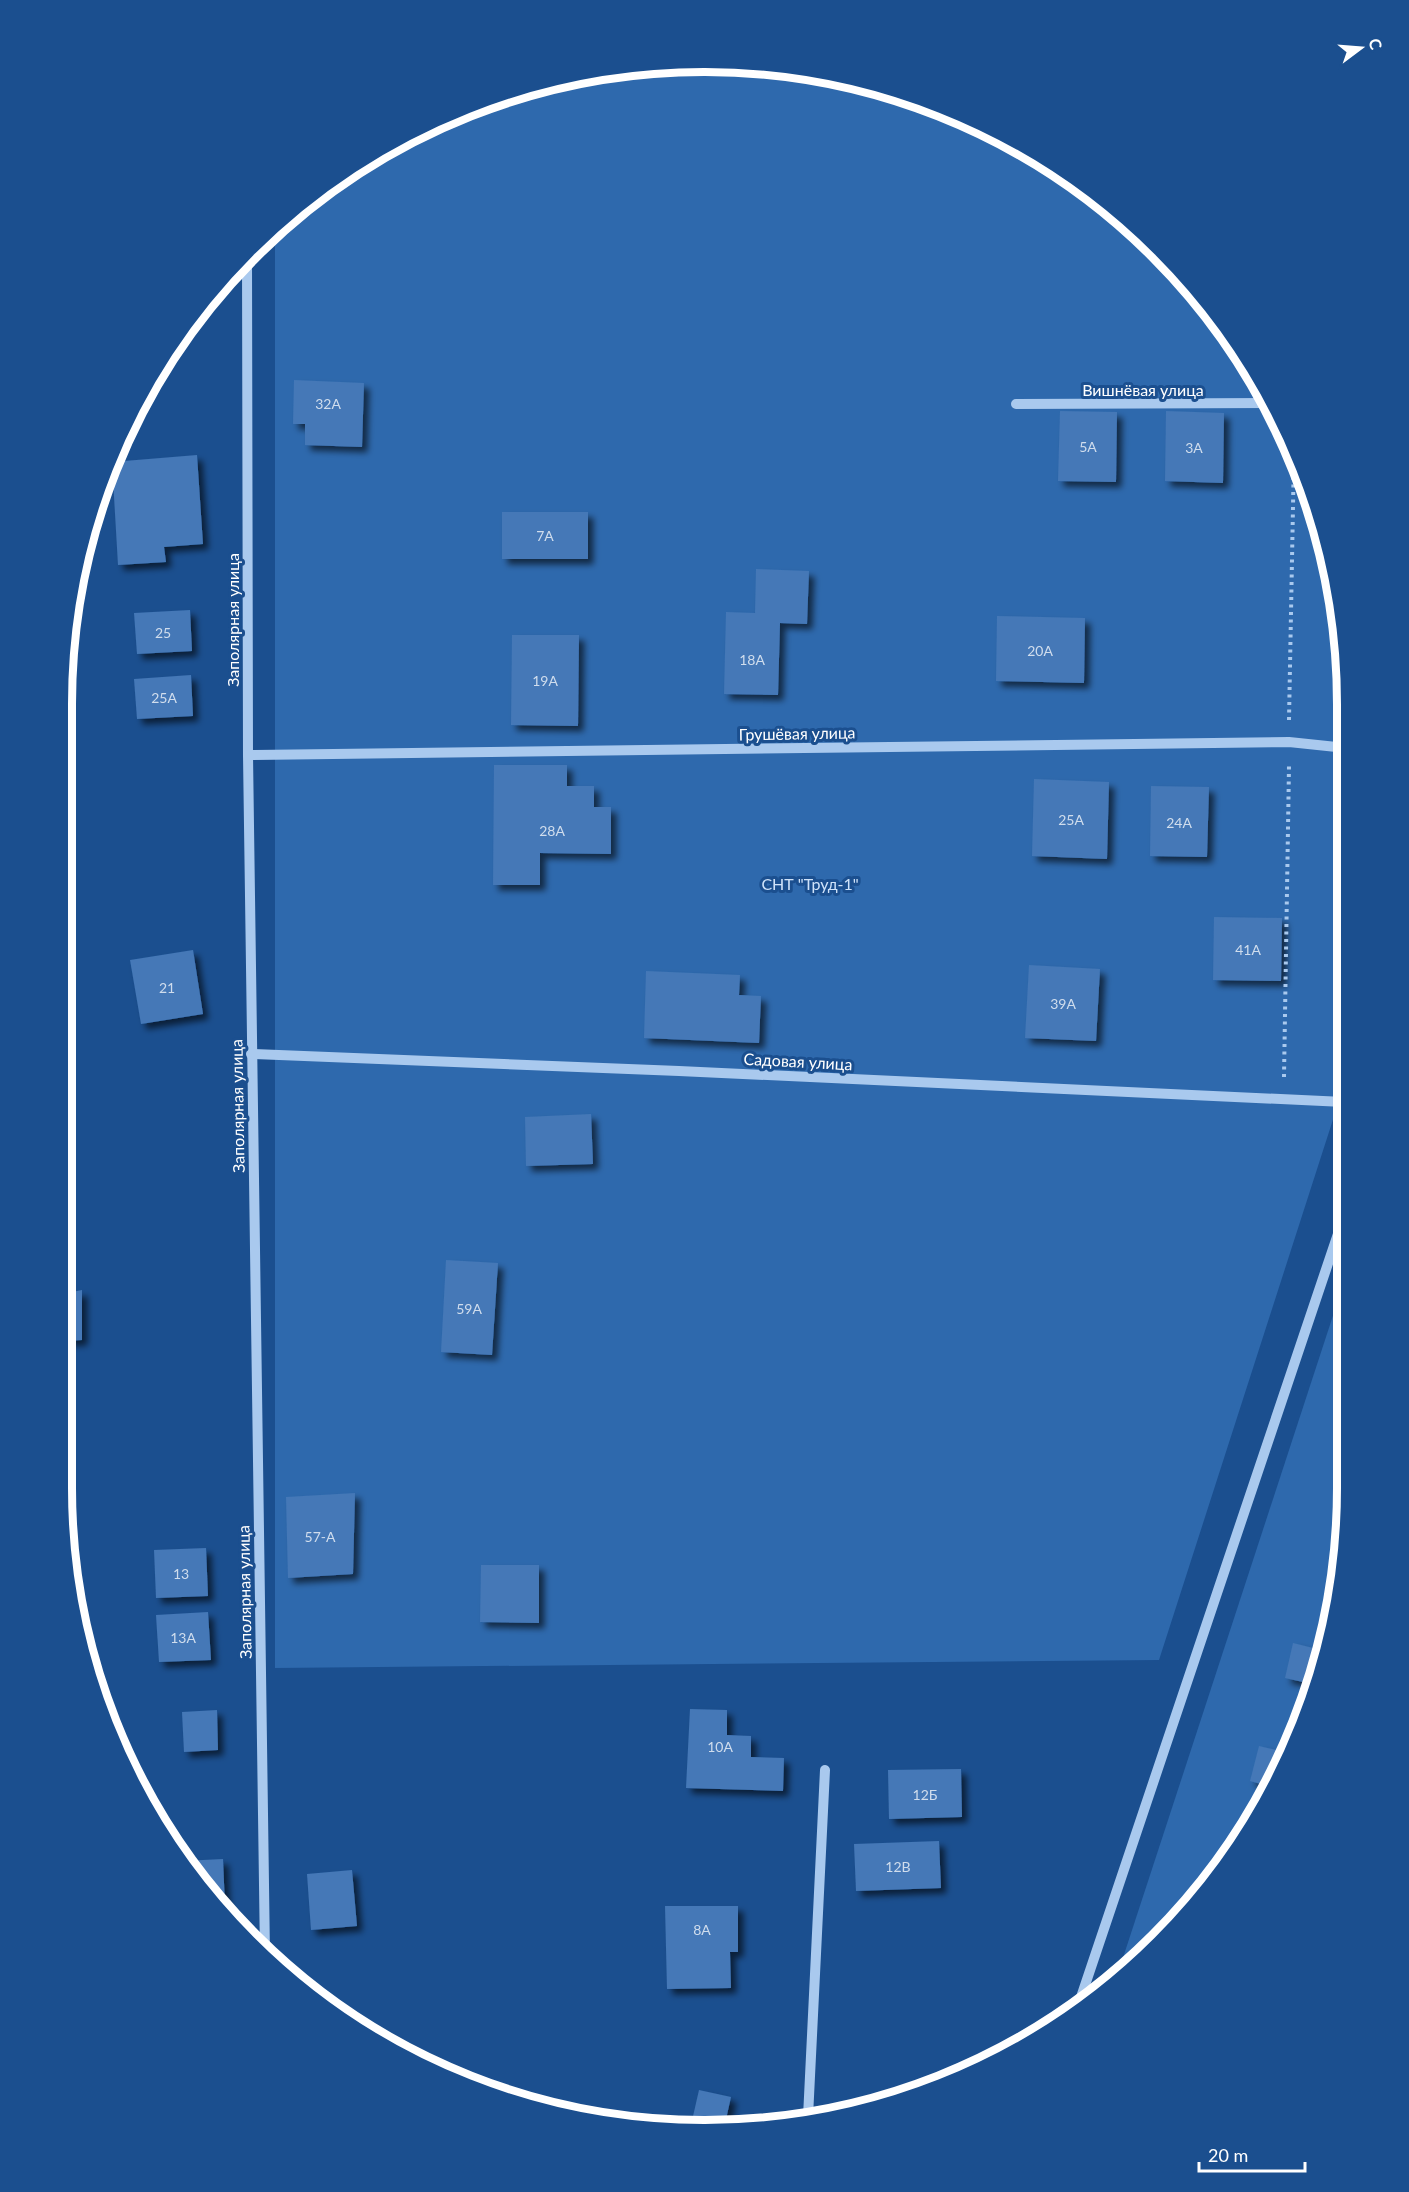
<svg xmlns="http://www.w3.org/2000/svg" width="1409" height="2192" viewBox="0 0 1409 2192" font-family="Lato,sans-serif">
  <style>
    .green { fill: #2e69ad }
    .building { fill: #4478b7; filter: url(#shadow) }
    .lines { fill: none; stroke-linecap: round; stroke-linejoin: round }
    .path { stroke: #a9c9ee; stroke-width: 4; stroke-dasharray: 3 4.5; stroke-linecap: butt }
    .minor { stroke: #a9c9ee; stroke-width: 10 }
    .labels { text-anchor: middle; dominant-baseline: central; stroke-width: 6; stroke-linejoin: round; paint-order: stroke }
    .number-label { font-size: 14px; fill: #d0dded }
    .street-label { font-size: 16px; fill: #fff; stroke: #1b4f8f }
    .park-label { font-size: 16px; fill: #cfe3fa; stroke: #1b4f8f }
    .rim { fill: none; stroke: #fff; stroke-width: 8 }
  </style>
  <defs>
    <filter id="shadow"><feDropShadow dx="5.5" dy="5.5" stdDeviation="3" flood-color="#0009"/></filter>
  </defs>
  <rect width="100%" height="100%" fill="#1b4f8f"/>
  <g class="green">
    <polygon points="662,63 788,67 911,96 1026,147 1128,221 1215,313 1281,420 1326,538 1346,663 1344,1104 1338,1104 1159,1660 275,1668 275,230 313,195 420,128 538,84"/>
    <polygon points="1343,1285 1342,1571 1298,1734 1261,1809 1188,1911 1118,1973"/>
  </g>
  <g class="building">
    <polygon points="294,380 364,383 362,447 305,445 305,424 293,424"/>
    <polygon points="1060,411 1117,412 1116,482 1058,481"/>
    <polygon points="1166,411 1224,413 1223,483 1165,481"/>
    <polygon points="197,455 203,544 164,547 166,562 118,565 112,462"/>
    <rect x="502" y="512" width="86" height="47"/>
    <polygon points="756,569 809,571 807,624 780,623 778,695 724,694 726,612 755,613"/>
    <polygon points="190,610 192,651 137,654 134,613"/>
    <polygon points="997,616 1085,618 1084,683 996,681"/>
    <polygon points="512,635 579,635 578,726 511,725"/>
    <polygon points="191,675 193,716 137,719 134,679"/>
    <polygon points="494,765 567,765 567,786 594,786 594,807 611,807 611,854 540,853 540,885 493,885"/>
    <polygon points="1034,779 1109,782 1107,859 1032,856"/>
    <polygon points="1151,786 1209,787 1207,857 1150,856"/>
    <polygon points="1214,917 1282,918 1281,981 1213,980"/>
    <polygon points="193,950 203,1014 141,1024 130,960"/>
    <polygon points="1029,965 1100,969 1096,1041 1025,1038"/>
    <polygon points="646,971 740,975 739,995 761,996 759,1043 644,1038"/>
    <polygon points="591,1114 593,1164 526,1166 525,1117"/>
    <polygon points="446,1260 498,1263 492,1355 441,1352"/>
    <polygon points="82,1290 82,1340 67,1341 67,1293"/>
    <polygon points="355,1493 353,1574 288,1578 286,1497"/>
    <polygon points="206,1548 208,1596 156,1598 154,1550"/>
    <polygon points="481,1565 539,1565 539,1623 480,1622"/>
    <polygon points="208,1612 211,1660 159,1662 156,1615"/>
    <polygon points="1293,1643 1321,1650 1312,1684 1285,1678"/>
    <polygon points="690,1709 727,1710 727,1735 751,1736 751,1757 784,1758 783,1791 686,1788"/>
    <polygon points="217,1710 218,1750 184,1752 182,1712"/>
    <polygon points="1259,1746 1289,1753 1272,1787 1250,1781"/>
    <polygon points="961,1769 962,1817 889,1819 888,1770"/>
    <polygon points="939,1841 941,1888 856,1891 854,1844"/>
    <polygon points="223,1859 225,1906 221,1907 183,1861"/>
    <polygon points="352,1870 357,1926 311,1930 307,1874"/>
    <polygon points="665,1906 738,1906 738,1952 730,1952 731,1988 667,1989"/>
    <polygon points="699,2090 731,2097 724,2128 711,2130 691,2125"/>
  </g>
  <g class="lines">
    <g class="path">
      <polyline points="1289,720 1294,453"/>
      <polyline points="1284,1077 1289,766"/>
    </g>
    <g class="minor">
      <polyline points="247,256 248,755 265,1955"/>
      <polyline points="1016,404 1271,403"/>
      <polyline points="248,755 1289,742 1346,748"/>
      <polyline points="251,1054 679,1071 1344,1102"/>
      <polyline points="1077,2009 1344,1216"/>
      <polyline points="808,2117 825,1770"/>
    </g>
  </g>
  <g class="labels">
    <g class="number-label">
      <text x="328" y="403">32А</text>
      <text x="1088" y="446">5А</text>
      <text x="1194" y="447">3А</text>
      <text x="545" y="535">7А</text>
      <text x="163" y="632">25</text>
      <text x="1040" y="650">20А</text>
      <text x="752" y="659">18А</text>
      <text x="545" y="680">19А</text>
      <text x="164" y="697">25А</text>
      <text x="1071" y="819">25А</text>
      <text x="1179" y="822">24А</text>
      <text x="552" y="830">28А</text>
      <text x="1248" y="949">41А</text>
      <text x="167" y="987">21</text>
      <text x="1063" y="1003">39А</text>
      <text x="469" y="1308">59А</text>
      <text x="320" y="1536">57-А</text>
      <text x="181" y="1573">13</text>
      <text x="183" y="1637">13А</text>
      <text x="720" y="1746">10А</text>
      <text x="925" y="1794">12Б</text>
      <text x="898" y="1866">12В</text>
      <text x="702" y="1929">8А</text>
    </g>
    <g class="street-label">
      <text x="1143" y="389">Вишнёвая улица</text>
      <text transform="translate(232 620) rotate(-90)">Заполярная улица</text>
      <text transform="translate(797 733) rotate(-1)">Грушёвая улица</text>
      <text transform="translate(798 1061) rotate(3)">Садовая улица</text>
      <text transform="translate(237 1106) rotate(-91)">Заполярная улица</text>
      <text transform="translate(244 1592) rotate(-91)">Заполярная улица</text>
    </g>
    <g class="park-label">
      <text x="810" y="883">СНТ "Труд-1"</text>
    </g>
  </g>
  <path d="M0 0H1409V2192H0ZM704 72H705A632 632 0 0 1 1337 704V1488A632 632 0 0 1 705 2120H704A632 632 0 0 1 72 1488V704A632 632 0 0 1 704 72Z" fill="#1b4f8f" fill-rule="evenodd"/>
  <path class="rim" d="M704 72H705A632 632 0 0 1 1337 704V1488A632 632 0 0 1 705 2120H704A632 632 0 0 1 72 1488V704A632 632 0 0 1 704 72Z"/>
  <g transform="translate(1361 48) rotate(74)" stroke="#1b4f8f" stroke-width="4.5" paint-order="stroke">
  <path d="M0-4.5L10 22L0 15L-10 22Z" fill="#ffffff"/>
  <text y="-9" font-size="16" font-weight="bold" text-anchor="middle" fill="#ffffff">С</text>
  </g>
  <path d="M1199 2162v9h106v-9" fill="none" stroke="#ffffff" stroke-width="3"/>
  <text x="1208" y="2162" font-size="18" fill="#ffffff" stroke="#1b4f8f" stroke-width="4.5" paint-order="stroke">20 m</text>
</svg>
